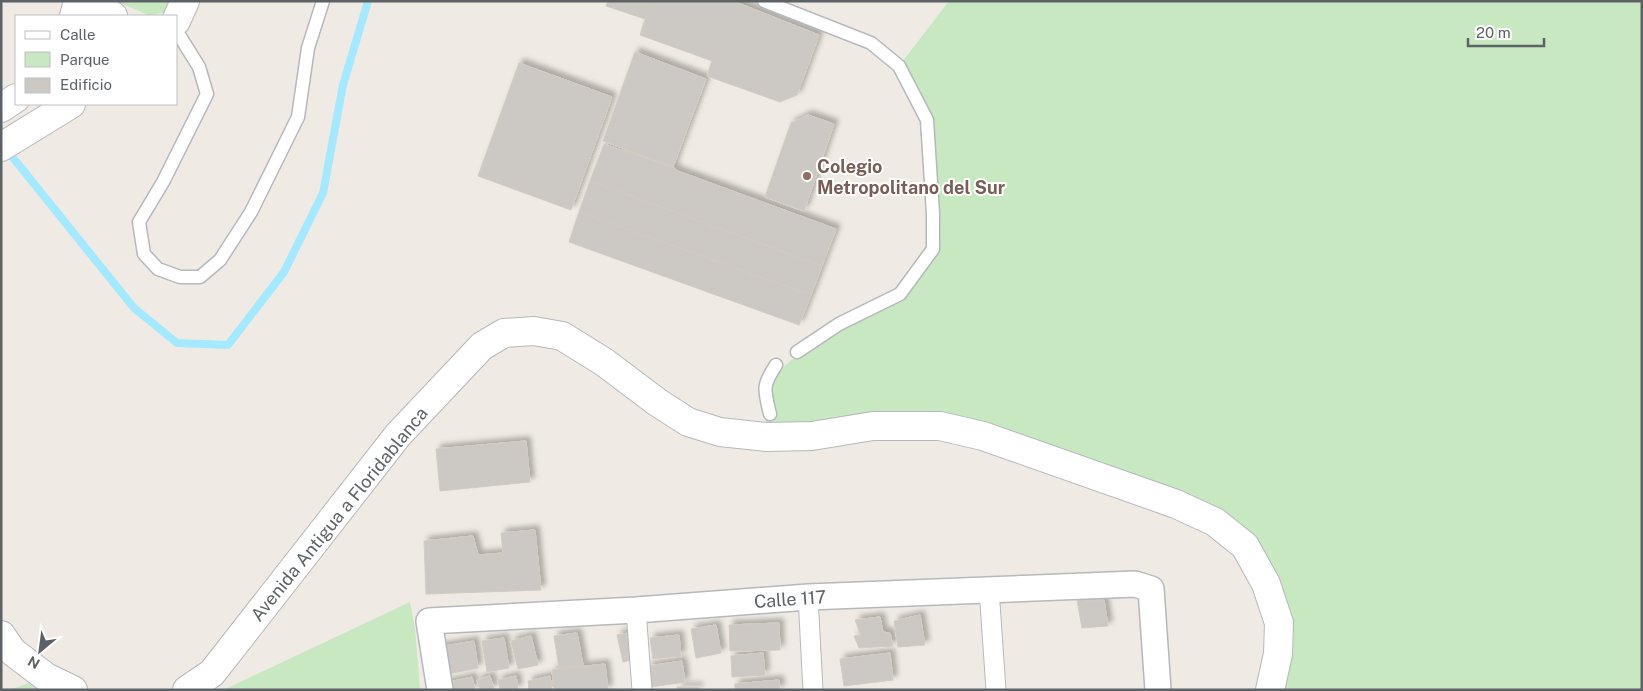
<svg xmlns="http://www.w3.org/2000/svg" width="1643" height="691" viewBox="0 0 1643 691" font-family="'Public Sans',sans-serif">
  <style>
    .green { fill: #c7e8c0 }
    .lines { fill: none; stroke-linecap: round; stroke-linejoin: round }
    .stream { stroke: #a4e9ff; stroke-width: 8 }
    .building { fill: #ccc8c3; stroke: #d4cbc2; filter: url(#shadow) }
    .service-casing { stroke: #b5b8bc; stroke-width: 15 }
    .pedestrian-casing { stroke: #b5b8bc; stroke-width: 21 }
    .minor-casing { stroke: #b5b8bc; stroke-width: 28 }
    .tertiary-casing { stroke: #b5b8bc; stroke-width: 30 }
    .service { stroke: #fff; stroke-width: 12 }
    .pedestrian { stroke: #fff; stroke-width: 19 }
    .minor { stroke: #fff; stroke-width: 25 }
    .tertiary { stroke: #fff; stroke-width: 28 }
    .education-dot { fill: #8d6e63; stroke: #fff; stroke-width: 2 }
    .labels { text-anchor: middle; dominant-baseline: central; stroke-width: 4; stroke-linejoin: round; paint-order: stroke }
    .education-label { font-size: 18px; font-weight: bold; fill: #785e54; stroke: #fff; text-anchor: start }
    .street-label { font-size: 18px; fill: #5c6265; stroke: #fff }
  </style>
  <defs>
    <filter id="shadow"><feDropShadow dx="4.5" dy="-4.5" stdDeviation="2.5" flood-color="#0004"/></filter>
  </defs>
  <rect width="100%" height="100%" fill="#efebe4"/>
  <g class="green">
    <polygon points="115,1 175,1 173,9 151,16"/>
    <polygon points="949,1 1642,1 1642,690 1270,690 1278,654 1245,546 983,436 766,437 765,382 799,354 900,294 933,249 927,120 899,66"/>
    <polygon points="410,602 415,628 420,690 223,690"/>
    <polygon points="46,677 91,690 9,690"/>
  </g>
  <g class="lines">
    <polyline class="stream" points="6,149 134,308 177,343 228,345 284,272 323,193 343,85 368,1"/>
  </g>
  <g class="building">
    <polygon points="608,1 651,1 645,19 606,6"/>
    <polygon points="651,1 733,1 819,35 797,95 780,102 707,76 712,61 640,35"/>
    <polygon points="635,52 706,79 673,167 603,141"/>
    <polygon points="519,63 612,97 571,210 478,176"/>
    <polygon points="808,115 834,124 804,211 765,197 791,123"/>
    <polygon points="604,144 673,167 678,171 836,229 822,266 590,181"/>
    <polygon points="590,181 822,266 811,295 579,212"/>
    <polygon points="579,212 811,295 799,325 569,242"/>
    <polygon points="526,441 530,482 440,491 436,449"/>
    <polygon points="535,530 541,590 426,594 424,541 473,536 478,555 503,553 501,533"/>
    <polygon points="1077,600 1104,600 1108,626 1082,628"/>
    <polygon points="920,615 925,645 898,647 894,621"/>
    <polygon points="880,617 883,632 890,633 893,646 859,648 854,636 861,635 855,620"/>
    <polygon points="779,623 780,650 730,651 729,625"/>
    <polygon points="716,625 721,653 696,658 691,629"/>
    <polygon points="634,632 640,658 623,662 617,635"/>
    <polygon points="577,633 583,665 559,668 554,636"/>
    <polygon points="679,635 681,656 653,659 650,638"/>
    <polygon points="531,636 538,665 518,669 511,641"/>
    <polygon points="504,638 509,668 487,672 482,641"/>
    <polygon points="474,641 478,668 443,675 438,647"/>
    <polygon points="763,653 765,675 732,677 731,656"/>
    <polygon points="890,653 893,680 844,686 840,659"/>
    <polygon points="682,661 685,682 651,687 648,666"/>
    <polygon points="605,664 608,690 554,690 552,670"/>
    <polygon points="490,676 494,689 480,690 477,680"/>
    <polygon points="516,676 518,689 500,690 498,680"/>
    <polygon points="550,676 552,690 529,690 528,681"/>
    <polygon points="472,677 475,690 446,690 445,683"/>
    <polygon points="779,680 780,690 735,690 735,684"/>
    <polygon points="677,687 698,687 699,690 678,690"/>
  </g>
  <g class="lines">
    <defs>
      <g id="service">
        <polyline points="764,1 871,43 899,66 927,120 933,214 933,249 900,294 839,324 797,352"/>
        <polyline points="176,30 199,67 207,94 163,182 139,222 144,254 158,269 180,277 200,277 220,260 251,212 298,117 308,48 323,1"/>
        <path d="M 770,414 C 764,389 762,386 776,365"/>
      </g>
      <g id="pedestrian">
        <polyline points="989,589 996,690"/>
        <polyline points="808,597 813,690"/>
        <polyline points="636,610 642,690"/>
      </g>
      <polyline id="minor" points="440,690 429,621 636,610 808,597 1135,584 1151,589 1158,690"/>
      <g id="tertiary">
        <polyline points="93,1 95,5 113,16"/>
        <polyline points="74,16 78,1"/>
        <polyline points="176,21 185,1"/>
        <polyline points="1,108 16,98"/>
        <polyline points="1,147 71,104"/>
        <polyline points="1,635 13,652 46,677 73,690"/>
        <polyline points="187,690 212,673 398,435 482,346 504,333 534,331 562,336 604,362 657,402 688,422 720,432 766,437 812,436 873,426 940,426 983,436 1176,504 1215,522 1245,546 1266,584 1279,623 1278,654 1270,690"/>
      </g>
    </defs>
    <use href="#service" class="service-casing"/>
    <use href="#pedestrian" class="pedestrian-casing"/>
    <use href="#minor" class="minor-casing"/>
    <use href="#tertiary" class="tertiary-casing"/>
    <use href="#service" class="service"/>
    <use href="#pedestrian" class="pedestrian"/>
    <use href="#minor" class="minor"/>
    <use href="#tertiary" class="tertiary"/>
  </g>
  <circle class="education-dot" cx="807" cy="176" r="5"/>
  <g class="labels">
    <g class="education-label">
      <text x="817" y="166">Colegio<tspan x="817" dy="21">Metropolitano del Sur</tspan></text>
    </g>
    <g class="street-label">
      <text transform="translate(339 514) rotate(-51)">Avenida Antigua a Floridablanca</text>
      <text transform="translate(790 599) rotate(-4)">Calle 117</text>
    </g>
  </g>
  <rect width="1643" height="691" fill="none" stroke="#5c6265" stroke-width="5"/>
  <rect x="15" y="15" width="162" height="90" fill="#ffffff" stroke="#bec0c1"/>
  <rect x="25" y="31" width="25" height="8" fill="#ffffff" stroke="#bec0c1"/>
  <text x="60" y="40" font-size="15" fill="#5c6265">Calle</text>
  <rect x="25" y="52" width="25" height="15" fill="#c7e8c0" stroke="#bec0c1"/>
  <text x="60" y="65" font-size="15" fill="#5c6265">Parque</text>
  <rect x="25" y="78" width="25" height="15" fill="#ccc8c3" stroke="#bec0c1"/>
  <text x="60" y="90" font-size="15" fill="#5c6265">Edificio</text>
  <g transform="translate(40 651) rotate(209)" stroke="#ffffff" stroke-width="4" paint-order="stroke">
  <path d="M0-4L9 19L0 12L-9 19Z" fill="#5c6265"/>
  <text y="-8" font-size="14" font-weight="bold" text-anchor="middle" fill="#5c6265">N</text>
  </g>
  <path d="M1468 38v8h76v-8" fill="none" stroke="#5c6265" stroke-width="2.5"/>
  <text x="1476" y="38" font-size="15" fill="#5c6265" stroke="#ffffff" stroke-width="4" paint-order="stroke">20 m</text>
</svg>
